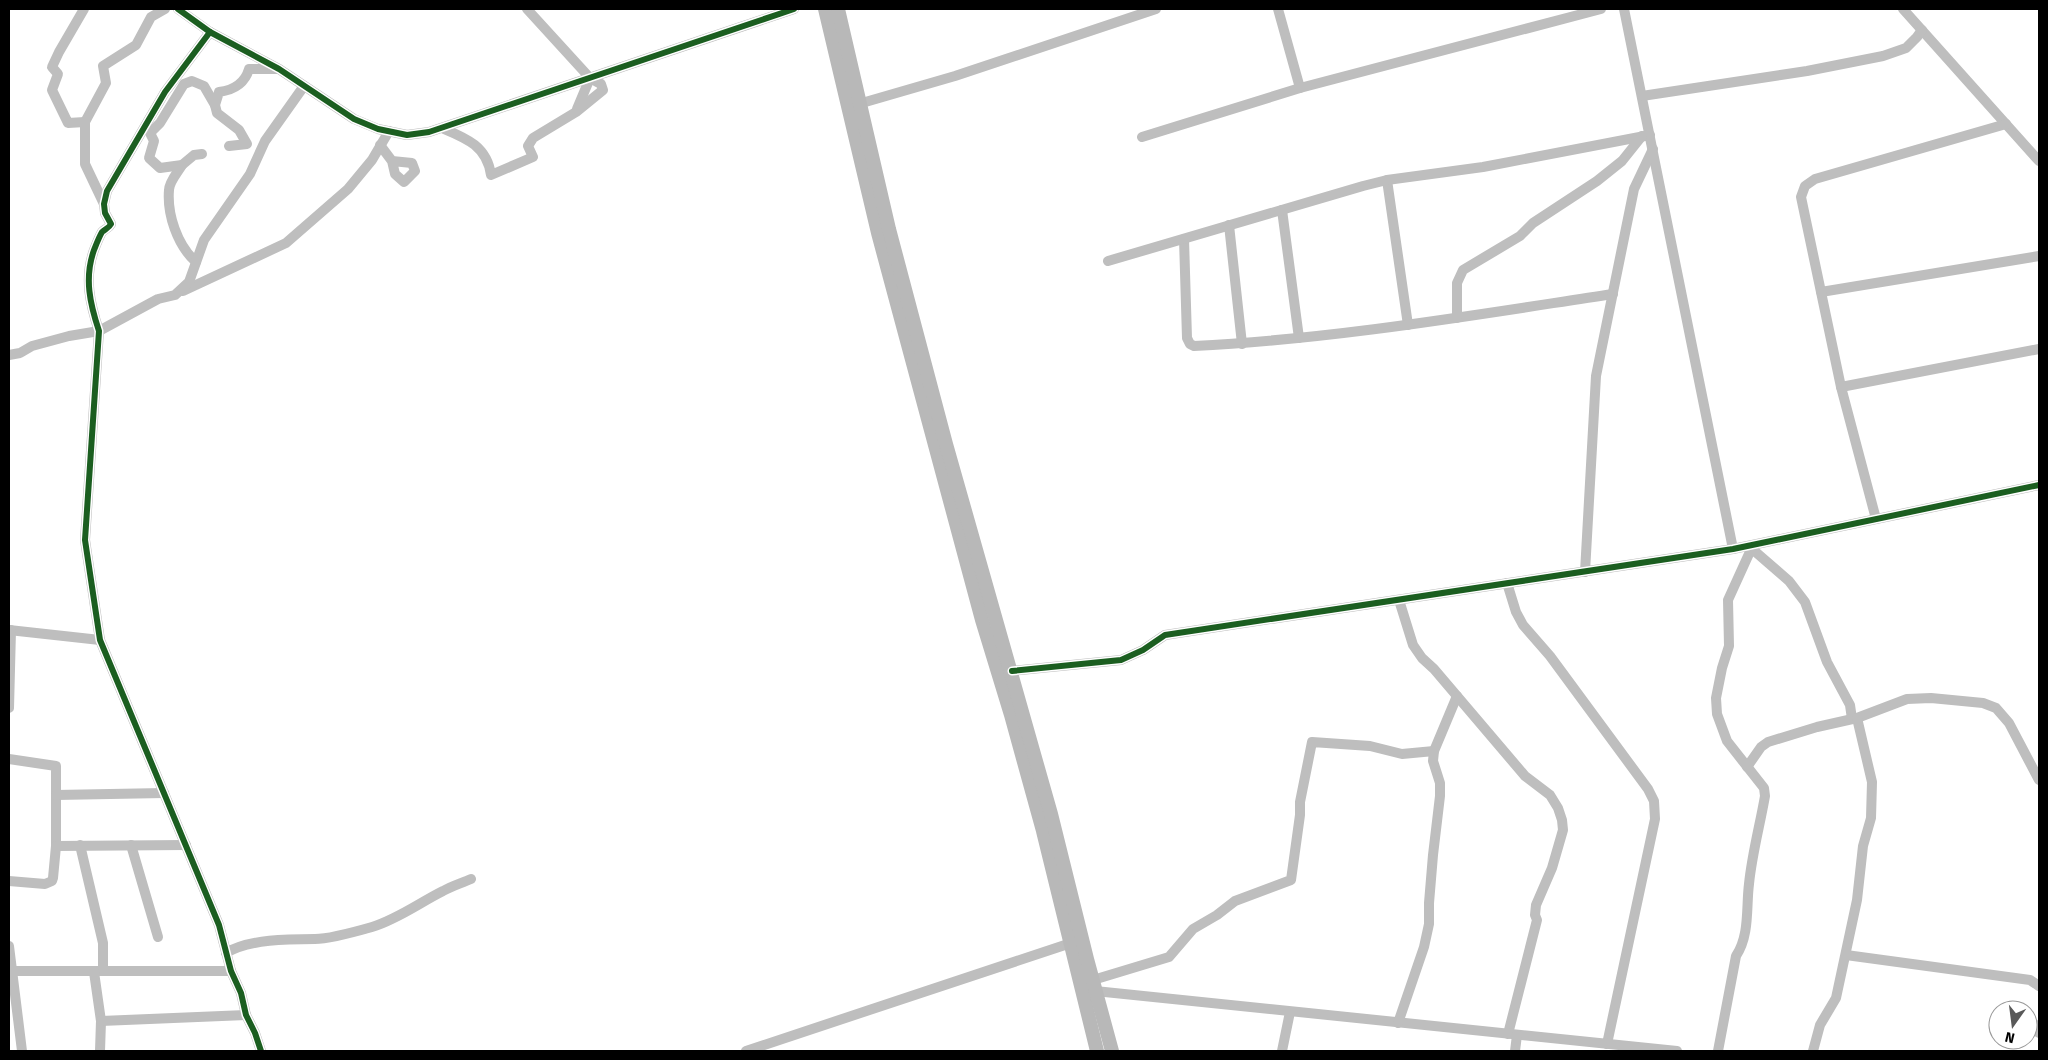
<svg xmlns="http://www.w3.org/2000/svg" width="2048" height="1060" viewBox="0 0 2048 1060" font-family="'Fira Sans',sans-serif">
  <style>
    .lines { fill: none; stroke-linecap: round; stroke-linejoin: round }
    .street { stroke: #bebebe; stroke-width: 10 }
    .secondary { stroke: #b8b8b8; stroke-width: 14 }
    .cycleway-casing { stroke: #fff; stroke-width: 9 }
    .cycleway { stroke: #1b5e20; stroke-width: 6 }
  </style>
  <rect width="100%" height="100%" fill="#fff"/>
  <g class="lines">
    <g class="street">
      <polyline points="84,9 59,52 52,67 58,74 52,90 68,123 85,122"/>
      <polyline points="178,9 210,32 279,69 354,119 378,129 407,135 429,132 794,9"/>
      <polyline points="1278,9 1300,88"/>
      <polyline points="1624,9 1733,549"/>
      <polyline points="1903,9 2039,161"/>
      <path d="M 210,32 L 165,92 L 107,191 L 104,204 L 105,213 L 111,224 C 109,228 105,229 102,232 C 99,237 96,245 94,250 C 84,278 90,304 99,331 L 85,540 L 100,640 L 219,925 L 231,971 L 241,993 L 246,1015 L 255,1033 L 261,1051"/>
      <polyline points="1642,96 1807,71 1883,56 1906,48 1917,37 1922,30"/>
      <polyline points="855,105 955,76 1156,9"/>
      <polyline points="577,109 590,78"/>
      <path d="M 442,128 C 466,138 487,146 491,175 L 533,157 L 528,146 L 533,138 L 576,112 L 603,90 L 601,84 L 590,78 L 527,9"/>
      <polyline points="1142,137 1300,88 1601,9"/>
      <polyline points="380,145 392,161 395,174 404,182 415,171 412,163 392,161"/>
      <path d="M 229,146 L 247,144 L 239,130 L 217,113 L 215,105 L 219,92 C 234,90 245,83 249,69 L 278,69"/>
      <polyline points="202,154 194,155 182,165 160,168 149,158 154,141 150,133 160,123 184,84 192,81 204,86 215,105"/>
      <path d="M 182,165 C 178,172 169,182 169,190 C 167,214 177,245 196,262"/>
      <polyline points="1387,180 1408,325"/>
      <polyline points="104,204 85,164 85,122 106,83 103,66 136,45 151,17 165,9"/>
      <polyline points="1282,210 1299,338"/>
      <polyline points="1229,225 1242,344"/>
      <path d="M 1184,239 L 1187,338 L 1190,344 L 1194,346 C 1334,339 1474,315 1613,294"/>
      <polyline points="1108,261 1363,186 1387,180 1483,167 1650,135"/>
      <polyline points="183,291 286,243 348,189 372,160 389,131"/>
      <polyline points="1821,292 2039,256"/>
      <polyline points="1457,318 1457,283 1463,270 1520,236 1533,223 1597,181 1622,161 1642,136"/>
      <polyline points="9,355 20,353 32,346 69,336 99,331 158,299 175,295 189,282 204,240 250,174 265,141 304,86"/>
      <polyline points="1841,387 2039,349"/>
      <polyline points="1876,519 1841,387 1801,197 1805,186 1815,179 2006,124"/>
      <polyline points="1751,548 1789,581 1805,602 1827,662 1850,705 1852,719"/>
      <polyline points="1585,572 1596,376 1634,189 1653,149"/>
      <polyline points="1507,583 1516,612 1523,625 1550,656 1648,789 1654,801 1655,819 1607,1044"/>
      <polyline points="1399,600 1413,645 1422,658 1434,669 1525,776 1550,795 1558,808 1562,820 1563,830 1552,868 1536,905 1535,915 1537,920 1508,1034"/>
      <polyline points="9,630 100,640"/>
      <polyline points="1012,671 1121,660 1143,650 1165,635 1733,549 2039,485"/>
      <polyline points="9,708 11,630"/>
      <polyline points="9,759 56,766 56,846 53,878 52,881 45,884 9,881"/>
      <polyline points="1747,767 1761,747 1768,742 1817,727 1857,718 1907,699 1931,698 1983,703 1996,708 2009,723 2039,780"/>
      <polyline points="56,795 164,793"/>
      <polyline points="80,845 103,943 103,970"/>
      <polyline points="131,845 158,937"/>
      <polyline points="56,846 186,845"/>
      <polyline points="9,946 22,1051"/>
      <path d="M 226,953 C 249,939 289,939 315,939 C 329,939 358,931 372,927 C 398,919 419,903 443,891 C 452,886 462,883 471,879"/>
      <polyline points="1846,955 2030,980 2039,986"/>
      <polyline points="9,971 231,971"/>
      <polyline points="94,972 101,1021 100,1051"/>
      <polyline points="1093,980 1169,957 1193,929 1217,915 1235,901 1291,880 1300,815 1300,802 1312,742 1370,746 1402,754 1434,751"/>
      <polyline points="1095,991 1677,1051"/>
      <polyline points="101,1021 246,1015"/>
      <polyline points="1398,1023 1424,947 1429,924 1429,903 1433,855 1440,796 1440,783 1433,761 1434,751 1457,696"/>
      <polyline points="2039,1025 2039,1033"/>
      <polyline points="746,1051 1071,943"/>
      <polyline points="1282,1051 1290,1012"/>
      <polyline points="1515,1051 1517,1035"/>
      <path d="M 1718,1051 L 1736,956 C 1750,935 1746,907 1749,884 C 1752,854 1760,825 1765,796 L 1764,788 L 1727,741 L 1717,714 L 1716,698 L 1722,668 L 1729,646 L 1728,600 L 1753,545"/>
      <polyline points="1813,1051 1820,1025 1836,998 1857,900 1863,846 1871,818 1872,782 1857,718"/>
    </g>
    <g class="secondary">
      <polyline points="825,9 878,233 982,620 1011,715 1043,831 1097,1051"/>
      <polyline points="838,9 889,229 946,444 1051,814 1087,959 1112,1051"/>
    </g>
    <defs>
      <g id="cycleway">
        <polyline points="178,9 210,32 279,69 354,119 378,129 407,135 429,132 794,9"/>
        <path d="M 210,32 L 165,92 L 107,191 L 104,204 L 105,213 L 111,224 C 109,228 105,229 102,232 C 99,237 96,245 94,250 C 84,278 90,304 99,331 L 85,540 L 100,640 L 219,925 L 231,971 L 241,993 L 246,1015 L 255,1033 L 261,1051"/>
        <polyline points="1012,671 1121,660 1143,650 1165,635 1733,549 2039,485"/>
      </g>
    </defs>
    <use href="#cycleway" class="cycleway-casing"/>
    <use href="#cycleway" class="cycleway"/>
  </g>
  <rect width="2048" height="1060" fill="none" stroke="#000000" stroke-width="20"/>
  <g transform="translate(2013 1025) rotate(194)"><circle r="24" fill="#ffffff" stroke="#999999"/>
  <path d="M0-4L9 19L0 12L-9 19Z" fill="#595959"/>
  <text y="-8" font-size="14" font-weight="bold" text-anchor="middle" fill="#000000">N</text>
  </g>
</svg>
